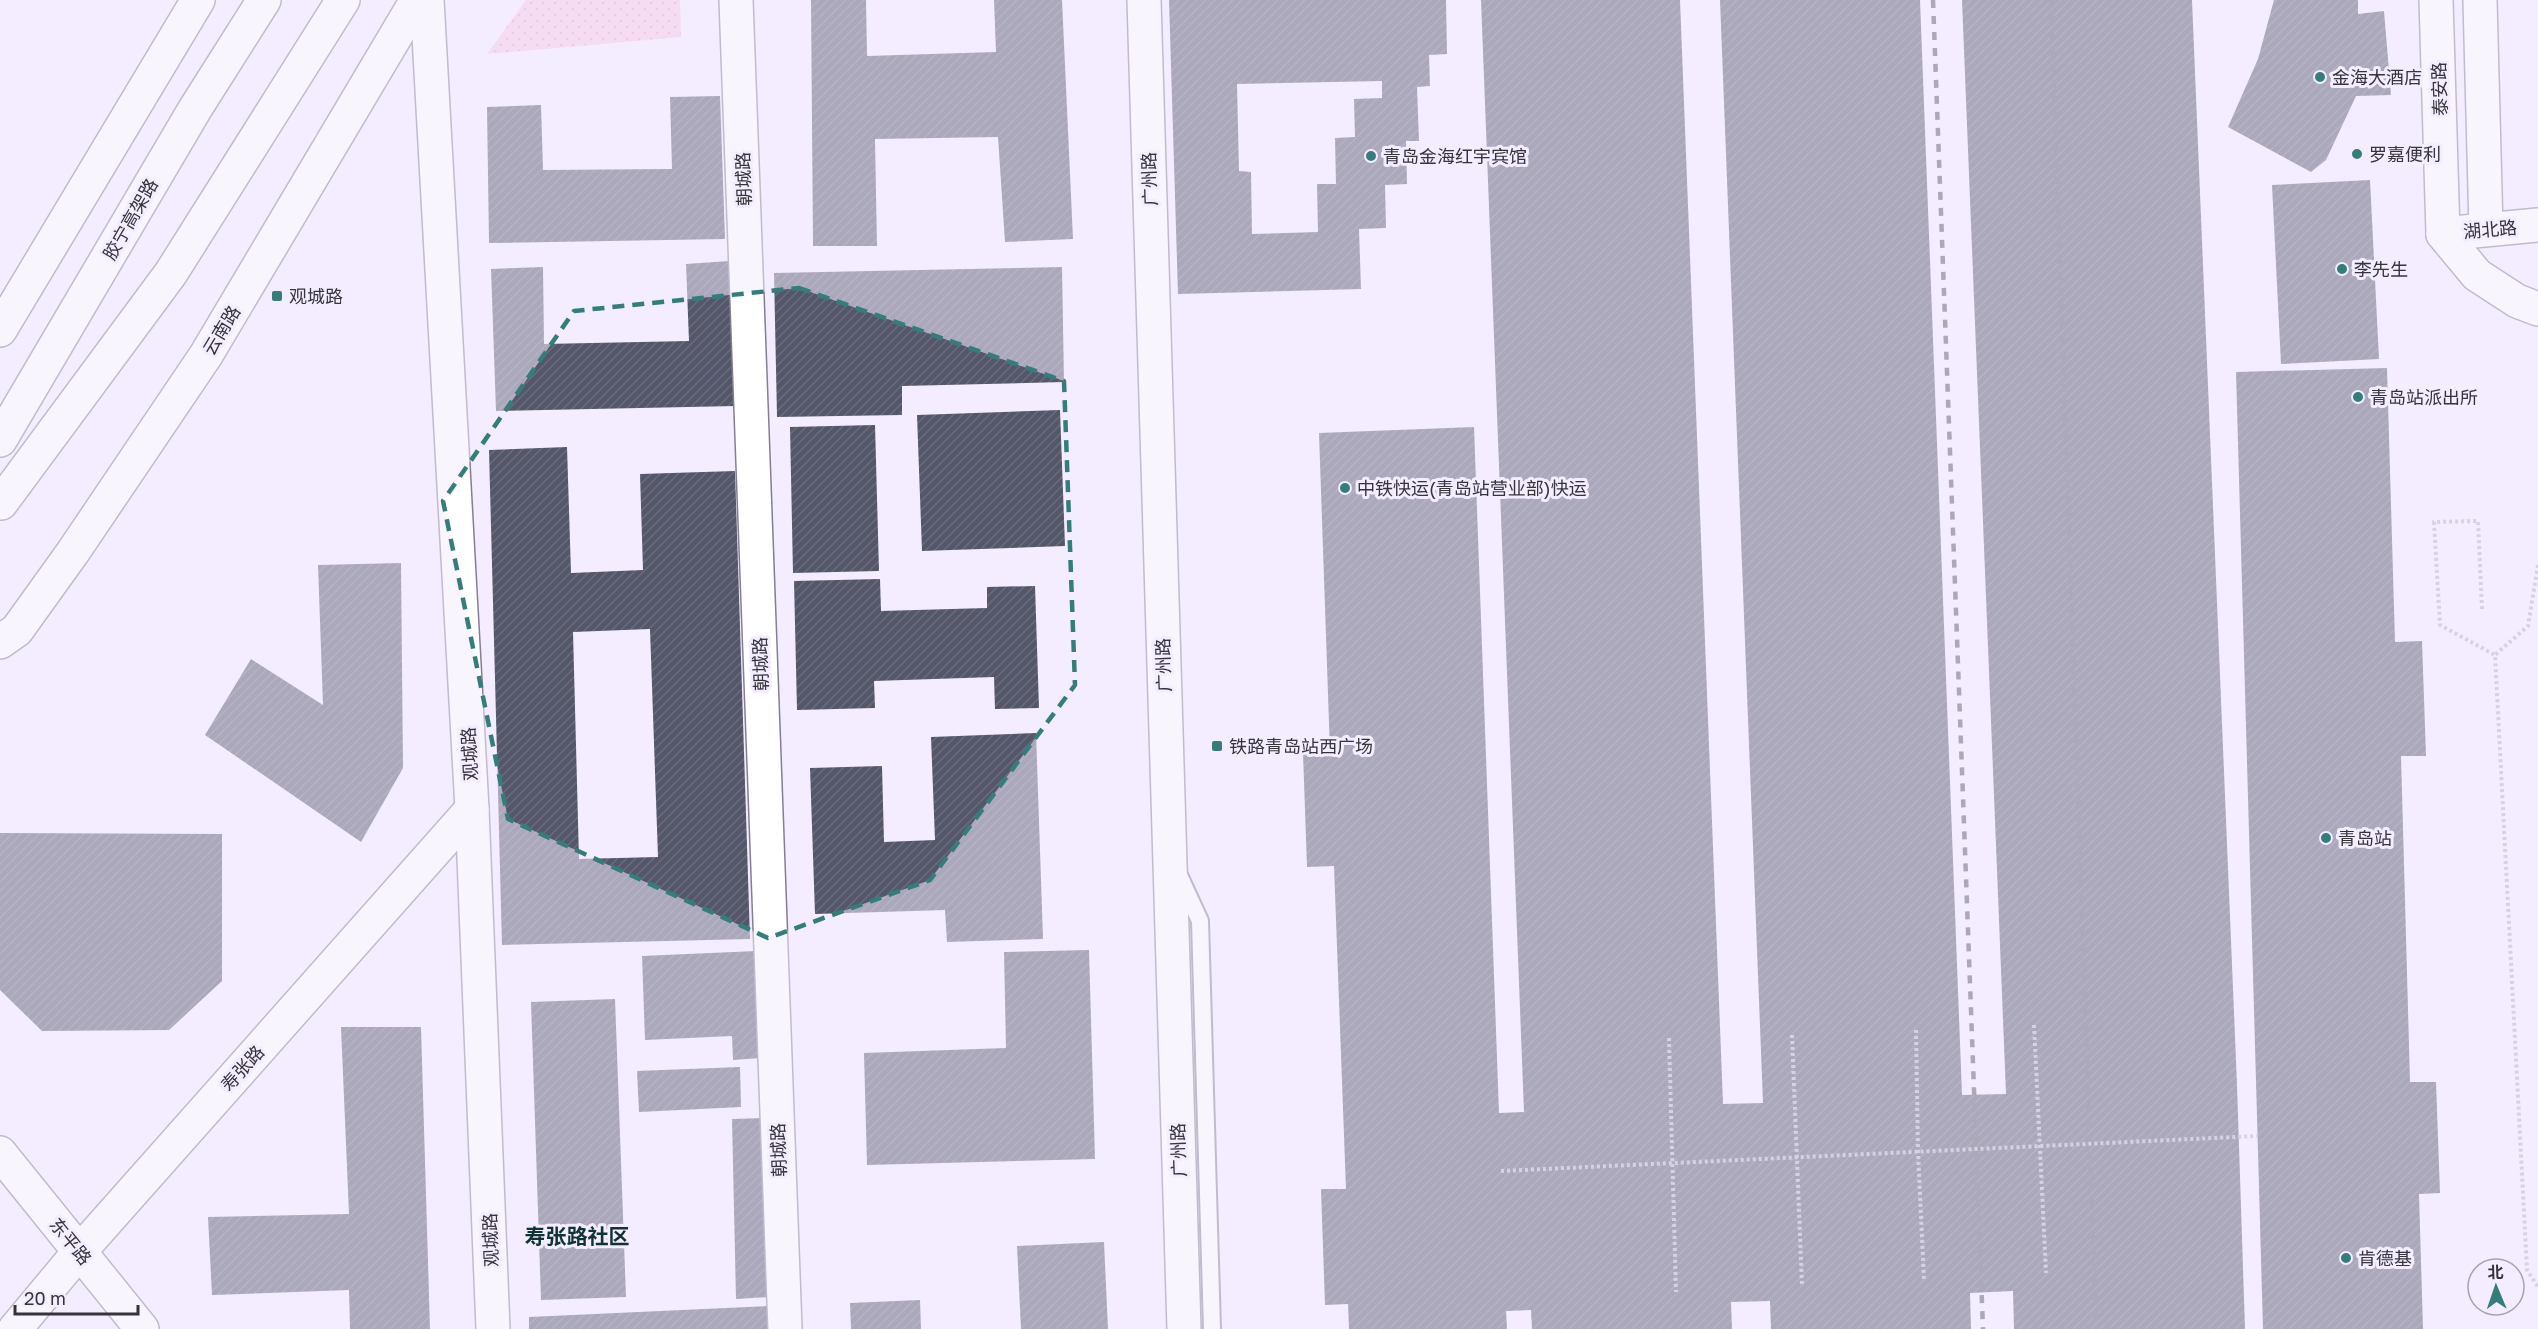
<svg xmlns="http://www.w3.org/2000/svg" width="2538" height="1329" viewBox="0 0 2538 1329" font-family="'Golos Text','Noto Sans SC',sans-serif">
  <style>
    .park { fill: url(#park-dots) }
    .building { fill: url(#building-hatch); fill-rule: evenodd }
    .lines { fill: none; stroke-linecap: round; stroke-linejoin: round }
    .lane-casing { stroke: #857e92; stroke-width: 20 }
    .street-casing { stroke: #857e92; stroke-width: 36 }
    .secondary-casing { stroke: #857e92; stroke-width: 36 }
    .highway-casing { stroke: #857e92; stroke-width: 36 }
    .path { stroke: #b6b1c0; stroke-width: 4; stroke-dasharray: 3 3; stroke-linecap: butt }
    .lane { stroke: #fff; stroke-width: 16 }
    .street { stroke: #fff; stroke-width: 33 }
    .secondary { stroke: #fff; stroke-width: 33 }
    .highway { stroke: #fff; stroke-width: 33 }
    .rail { stroke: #59555f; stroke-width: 4.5; stroke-dasharray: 8 8; stroke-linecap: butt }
    .path-bridge { stroke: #b6b1c0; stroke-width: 4; stroke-dasharray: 3 3; stroke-linecap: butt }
    .marked { fill: none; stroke: #347d7c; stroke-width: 4.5; stroke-dasharray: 12 8; stroke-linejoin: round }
    .poi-dot { fill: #347d7c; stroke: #f3edff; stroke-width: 2 }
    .labels { text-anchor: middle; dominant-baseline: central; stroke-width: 6; stroke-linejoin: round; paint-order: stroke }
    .poi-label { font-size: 18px; fill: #36333b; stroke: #f3edff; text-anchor: start }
    .street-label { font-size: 18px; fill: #36333b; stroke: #f3edff }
    .quarter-label { font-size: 21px; font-weight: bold; fill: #103333; stroke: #f3edff }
  </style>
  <defs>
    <pattern id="park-dots" width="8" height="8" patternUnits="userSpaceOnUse" patternTransform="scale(1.5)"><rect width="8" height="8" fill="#fbc8e2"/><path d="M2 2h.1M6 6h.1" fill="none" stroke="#d8acc3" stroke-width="1.8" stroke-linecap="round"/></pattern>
    <pattern id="building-hatch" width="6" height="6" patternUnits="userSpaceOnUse" patternTransform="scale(1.5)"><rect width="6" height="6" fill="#54566a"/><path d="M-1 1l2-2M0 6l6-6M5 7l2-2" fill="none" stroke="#6a6c7c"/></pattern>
  </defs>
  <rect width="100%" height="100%" fill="#f3edff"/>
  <polygon class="park" points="526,0 680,0 681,37 487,54"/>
  <g class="building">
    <polygon points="811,0 866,0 867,56 996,52 994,0 1062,0 1073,239 1005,242 998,137 875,139 877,246 813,246"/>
    <path d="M 1169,0 L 1446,0 L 1447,54 L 1429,55 L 1430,86 L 1417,87 L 1419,141 L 1406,141 L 1407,184 L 1385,185 L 1386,228 L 1359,229 L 1361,289 L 1178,294 ZM 1382,81 L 1382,98 L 1354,99 L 1355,137 L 1335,138 L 1336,184 L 1317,184 L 1318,232 L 1252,234 L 1251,172 L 1239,171 L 1237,84 Z"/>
    <polygon points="1481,0 1680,0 1723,1104 1763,1103 1720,0 1920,0 1962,1095 2006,1094 1962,0 2192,0 2237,1085 2245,1329 2014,1329 2013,1291 1970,1293 1971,1329 1771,1329 1770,1301 1731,1302 1732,1329 1532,1329 1531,1310 1506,1311 1507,1329 1349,1329 1348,1304 1325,1305 1321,1189 1346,1189 1334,866 1307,867 1303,753 1330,752 1319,433 1474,427 1499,1113 1524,1112"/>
    <polygon points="2274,0 2358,0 2358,14 2384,11 2391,95 2356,96 2326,160 2311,172 2228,127 2258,59"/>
    <polygon points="720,96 725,239 489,243 487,107 541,105 543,170 672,169 670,97"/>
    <polygon points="2370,180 2379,359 2281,364 2272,185"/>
    <polygon points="729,261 736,406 496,411 491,269 543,267 544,344 689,341 686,264"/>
    <polygon points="1062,267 1064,382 902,386 902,415 777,417 774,273"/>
    <polygon points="2387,368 2395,642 2422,641 2426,756 2401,756 2410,1082 2436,1082 2440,1193 2419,1194 2423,1329 2263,1329 2236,372"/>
    <polygon points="1060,410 1065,546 922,551 917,415"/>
    <polygon points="875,425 879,571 793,573 790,427"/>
    <path d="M 567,447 L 571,573 L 643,570 L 640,474 L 735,471 L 750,939 L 502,945 L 489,450 ZM 650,629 L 658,857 L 579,859 L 573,632 Z"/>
    <polygon points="401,563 403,768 361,842 205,735 251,659 323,705 318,565"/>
    <polygon points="880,579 881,611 987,608 987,587 1035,586 1039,708 995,709 994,677 874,681 875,708 797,710 794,581"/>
    <polygon points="1036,733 1043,939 947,942 945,910 815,914 810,768 882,766 884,842 935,840 931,737"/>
    <polygon points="0,833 222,834 222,981 169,1030 42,1031 0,990"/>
    <polygon points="1089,950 1095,1159 867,1165 864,1053 1006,1048 1004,952"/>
    <polygon points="756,951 760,1058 733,1060 732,1036 645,1040 642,956"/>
    <polygon points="615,999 626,1297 541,1300 531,1002"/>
    <polygon points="341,1027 421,1027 430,1329 350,1329 349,1290 212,1295 208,1217 349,1214"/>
    <polygon points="740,1067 741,1107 639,1112 637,1071"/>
    <polygon points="765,1118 770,1297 736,1299 732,1119"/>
    <polygon points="1104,1242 1108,1329 1021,1329 1017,1246"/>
    <polygon points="920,1300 921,1329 851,1329 850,1303"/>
    <polygon points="769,1306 770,1329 529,1329 529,1317"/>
  </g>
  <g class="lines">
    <defs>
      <polyline id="lane" points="1178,873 1200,921 1212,1329"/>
      <g id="street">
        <polyline points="427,0 472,809 493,1329"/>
        <polyline points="736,0 785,1329"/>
        <polyline points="2443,234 2538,225"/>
        <polyline points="0,1153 142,1329"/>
        <polyline points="15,1329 80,1251 472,809"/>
      </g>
      <g id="secondary">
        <polyline points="1144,0 1184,1329"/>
        <polyline points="2436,0 2443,234 2477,275 2517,301 2538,309"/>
        <polyline points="2480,0 2486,229"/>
        <polyline points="0,330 198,0"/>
        <polyline points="1,503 171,273 343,0"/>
        <polyline points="0,642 17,630 73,552 206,355 417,0"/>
      </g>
      <polyline id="highway" points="0,440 195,109 264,0"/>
    </defs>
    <use href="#lane" class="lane-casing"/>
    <use href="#street" class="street-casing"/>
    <use href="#secondary" class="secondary-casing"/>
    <use href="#highway" class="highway-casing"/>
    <g class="path">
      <polyline points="2538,565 2528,626 2495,655 2527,1270 2538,1287"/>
      <polyline points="2482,609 2478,521 2434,522 2440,625 2495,655"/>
      <polyline points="2034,1025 2046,1273"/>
      <polyline points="1916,1030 1918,1152 1924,1279"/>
      <polyline points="1792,1035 1802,1285"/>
      <polyline points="1669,1038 1676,1292"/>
    </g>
    <use href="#lane" class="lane"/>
    <use href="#street" class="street"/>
    <use href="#secondary" class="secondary"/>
    <use href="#highway" class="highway"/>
    <g class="rail">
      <polyline points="1933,0 1983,1329"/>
      <polyline points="2051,0 2096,1329"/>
    </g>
    <polyline class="path-bridge" points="1501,1171 2257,1136"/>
  </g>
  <path d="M0 0H2538V1329H0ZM 799,288 L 1064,381 L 1075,685 L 930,880 L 768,938 L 508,819 L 443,501 L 574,311 Z" fill="#f3edff" fill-opacity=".55" fill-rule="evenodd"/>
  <path class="marked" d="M 799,288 L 1064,381 L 1075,685 L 930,880 L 768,938 L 508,819 L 443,501 L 574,311 Z"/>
  <g class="poi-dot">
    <circle cx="2320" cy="77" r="6"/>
    <circle cx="2357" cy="154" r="6"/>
    <circle cx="1371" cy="156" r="6"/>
    <circle cx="2342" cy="269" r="6"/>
    <rect x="271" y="290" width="12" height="12" rx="3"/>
    <circle cx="2358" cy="397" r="6"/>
    <circle cx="1345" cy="488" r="6"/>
    <rect x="1211" y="740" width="12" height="12" rx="3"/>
    <circle cx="2326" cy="838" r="6"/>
    <circle cx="2346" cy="1258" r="6"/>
  </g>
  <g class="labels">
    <g class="poi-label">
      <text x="2332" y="77">金海大酒店</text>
      <text x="2369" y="154">罗嘉便利</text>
      <text x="1383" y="156">青岛金海红宇宾馆</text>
      <text x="2354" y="269">李先生</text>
      <text x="289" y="296">观城路</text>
      <text x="2370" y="397">青岛站派出所</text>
      <text x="1357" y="488">中铁快运(青岛站营业部)快运</text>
      <text x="1229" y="746">铁路青岛站西广场</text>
      <text x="2338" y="838">青岛站</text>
      <text x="2358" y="1258">肯德基</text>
    </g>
    <g class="street-label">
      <text transform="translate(2439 89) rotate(-92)">泰安路</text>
      <text transform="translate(743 179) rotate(-92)">朝城路</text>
      <text transform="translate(1149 179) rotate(-92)">广州路</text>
      <text transform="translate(130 219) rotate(-60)">胶宁高架路</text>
      <text transform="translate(2490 229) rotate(-5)">湖北路</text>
      <text transform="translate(221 330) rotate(-59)">云南路</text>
      <text transform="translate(760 664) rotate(-92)">朝城路</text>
      <text transform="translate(1163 665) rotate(-92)">广州路</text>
      <text transform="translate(469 754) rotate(-93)">观城路</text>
      <text transform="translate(242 1068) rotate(-48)">寿张路</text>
      <text transform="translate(778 1150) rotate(-92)">朝城路</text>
      <text transform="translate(1178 1150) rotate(-92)">广州路</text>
      <text transform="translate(490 1240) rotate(-92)">观城路</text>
      <text transform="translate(71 1241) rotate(51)">东平路</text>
    </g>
    <g class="quarter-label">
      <text x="577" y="1236">寿张路社区</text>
    </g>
  </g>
  <g transform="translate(2496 1287) rotate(358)"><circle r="28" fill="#f3edff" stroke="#a7a3b1" stroke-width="1.5"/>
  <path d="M0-4.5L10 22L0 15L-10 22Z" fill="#347d7c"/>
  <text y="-9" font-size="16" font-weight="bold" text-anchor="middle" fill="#36333b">北</text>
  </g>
  <path d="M15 1305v9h123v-9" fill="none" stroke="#36333b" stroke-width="3"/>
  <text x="24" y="1305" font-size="18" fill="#36333b" stroke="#f3edff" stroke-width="4.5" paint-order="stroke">20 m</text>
</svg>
